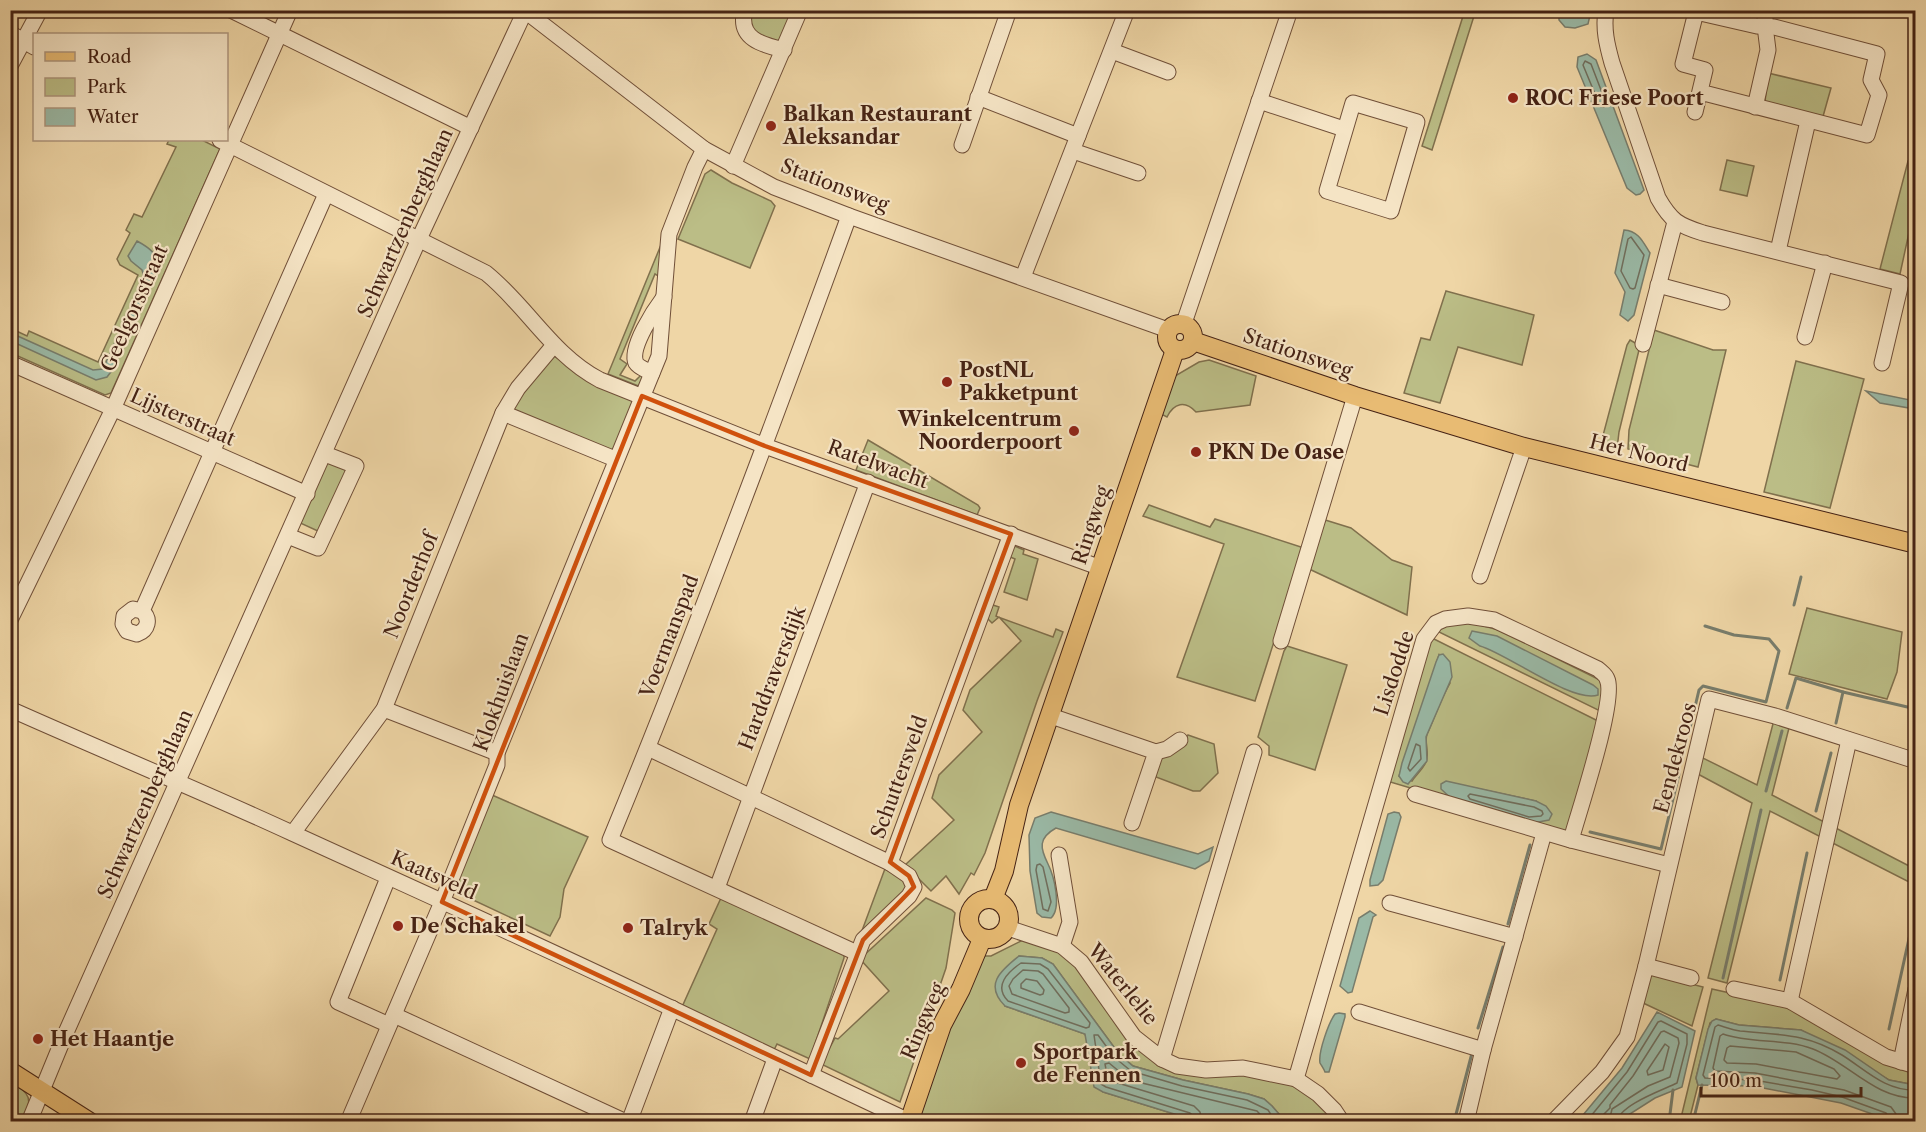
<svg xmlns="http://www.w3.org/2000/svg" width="1926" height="1132" viewBox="0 0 1926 1132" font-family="'Libre Caslon Text',serif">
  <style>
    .green { fill: #bbbd86; stroke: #80704d; stroke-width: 1.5; fill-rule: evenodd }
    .water { fill: #9ab9a6; stroke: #787d6c; stroke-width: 1.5 }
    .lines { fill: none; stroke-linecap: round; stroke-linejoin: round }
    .shore { stroke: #706e5d; stroke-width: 1.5 }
    .stream { stroke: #787d6c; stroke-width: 3 }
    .minor-casing { stroke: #704f38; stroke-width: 17 }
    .major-casing { stroke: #452214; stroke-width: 20 }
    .minor { stroke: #f5e4c5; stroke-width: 15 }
    .major { stroke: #e8bb73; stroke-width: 18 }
    .marked { fill: none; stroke: #d0510d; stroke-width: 4.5; stroke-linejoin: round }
    .poi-dot { fill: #8f2418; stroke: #f5e4c5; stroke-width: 2 }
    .labels { text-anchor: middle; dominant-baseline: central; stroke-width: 4.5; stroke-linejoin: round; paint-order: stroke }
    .poi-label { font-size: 20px; font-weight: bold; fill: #452214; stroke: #f5e4c5; text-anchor: start }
    .street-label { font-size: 20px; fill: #452214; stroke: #f5e4c5 }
  </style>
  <rect width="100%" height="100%" fill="#efd6a6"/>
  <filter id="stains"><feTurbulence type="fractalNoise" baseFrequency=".00333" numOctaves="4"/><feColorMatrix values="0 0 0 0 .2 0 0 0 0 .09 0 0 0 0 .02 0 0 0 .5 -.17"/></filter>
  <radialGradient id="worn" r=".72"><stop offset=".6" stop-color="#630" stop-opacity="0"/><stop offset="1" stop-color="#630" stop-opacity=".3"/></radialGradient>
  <g class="green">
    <polygon points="749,11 796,11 782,47 750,30"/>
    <polygon points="1464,13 1474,16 1432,150 1422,146"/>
    <polygon points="1768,73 1831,88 1822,120 1765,102"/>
    <polygon points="169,140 202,140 220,149 111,393 105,395 11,353 10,328 27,336 29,331 98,362 138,275 120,265 117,259 130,233 126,230 134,214 142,217 176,147 167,144"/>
    <polygon points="1727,160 1754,166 1747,196 1720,190"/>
    <polygon points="1908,161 1915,162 1915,205 1900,274 1880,269"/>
    <polygon points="711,170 732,183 771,201 775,206 750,268 678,239 705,174"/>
    <polygon points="663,240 661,278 655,274 620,359 627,364 620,375 635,381 642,374 645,375 641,387 608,374"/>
    <polygon points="1446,291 1534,315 1522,365 1458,347 1440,403 1404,393 1421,338 1430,340"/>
    <polygon points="1654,330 1713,350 1726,350 1698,467 1628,449 1629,430"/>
    <polygon points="1630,340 1637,344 1639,350 1619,432 1617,449 1602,447 1601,443 1627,345"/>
    <polygon points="554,356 632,399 634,403 615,447 611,450 512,410 547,359"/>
    <path d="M 1209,360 L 1256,376 L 1250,405 L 1196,412 C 1185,400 1174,403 1167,417 L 1161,414 L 1175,376 L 1199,362 Z"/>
    <polygon points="1796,361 1864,379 1830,508 1764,492"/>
    <polygon points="868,440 978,505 980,508 977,515 856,470"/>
    <polygon points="327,461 348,469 320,532 298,522"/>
    <polygon points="1149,505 1210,527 1215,519 1304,548 1255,701 1177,677 1224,544 1143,516"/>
    <polygon points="1322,519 1351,528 1392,560 1412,567 1407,615 1307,568"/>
    <polygon points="1012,545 1024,550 1023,554 1038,559 1027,600 1004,592 1015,559 1008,556"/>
    <polygon points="990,604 999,607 996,616 998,617 1053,637 1056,629 1063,632 1037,701 985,853 974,875 971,873 959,894 946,876 931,891 905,865 954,820 932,798 939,775 982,732 963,710 970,690 1021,641 999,617 992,623 988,619"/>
    <polygon points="1807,608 1902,632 1897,672 1887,699 1789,674"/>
    <polygon points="1472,623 1499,630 1600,680 1605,685 1600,711 1437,631 1450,624"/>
    <path d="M 1432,638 L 1598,721 L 1571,824 L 1566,833 L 1528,823 L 1536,801 L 1446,782 L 1442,784 L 1454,801 L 1387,781 L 1421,660 ZM 1439,655 L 1450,683 C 1440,700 1435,717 1427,734 C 1424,743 1430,754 1426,762 C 1423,769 1416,775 1412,781 L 1399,776 Z"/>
    <polygon points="1287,646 1347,665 1315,770 1269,755 1269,746 1258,737 1284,651"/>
    <polygon points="1774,720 1790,724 1772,795 1915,869 1915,885 1770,811 1727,983 1708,978 1752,803 1696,773 1699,756 1757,785"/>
    <path d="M 1188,735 L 1214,744 L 1218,773 L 1200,791 L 1193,791 L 1156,777 C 1153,757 1166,756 1178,747 C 1182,744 1185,739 1188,735 Z"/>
    <polygon points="492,795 588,837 564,889 560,917 550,936 454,891"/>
    <polygon points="886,866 898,872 908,887 860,936"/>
    <polygon points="721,898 844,954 844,958 810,1059 777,1044 773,1052 682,1007 717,929 709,924"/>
    <polygon points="926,898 952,910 955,913 946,968 900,1102 821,1064 835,1038 838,1039 889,991 860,959"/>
    <polygon points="1025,939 1065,951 1163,1066 1252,1073 1290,1080 1339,1121 1285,1121 1272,1106 1264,1099 1248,1094 1183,1080 1133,1066 1119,1054 1053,964 1042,958 1019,956 1005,1006 1085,1034 1103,1092 1197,1121 916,1122 944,1033 982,956 991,956"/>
    <polygon points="1649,973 1703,987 1692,1026 1641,1002"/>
    <polygon points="1712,989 1784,1005 1915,1071 1915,1085 1889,1080 1801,1030 1739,1025 1716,1019 1710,1023 1696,1078 1698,1085 1689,1121 1680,1122"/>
    <path d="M 10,1080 C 31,1095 33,1098 23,1121 L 11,1121 Z"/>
  </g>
  <g class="water">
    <polygon points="1559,11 1559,10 1591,11 1588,24 1575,28 1565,27 1559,20"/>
    <polygon points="1587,54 1596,60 1644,190 1640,194 1636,195 1627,188 1577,67 1578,57"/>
    <path d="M 1624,230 C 1639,231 1643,242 1650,253 L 1634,315 L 1628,321 L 1620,315 L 1625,292 L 1615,273 Z"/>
    <path d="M 137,241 C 150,248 160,255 157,270 L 113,369 L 107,377 L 96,380 L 11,341 L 11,333 L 93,370 L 103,369 L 144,277 L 142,270 L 131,261 L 128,256 Z"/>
    <polygon points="1866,391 1915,401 1915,409 1880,403"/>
    <path d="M 1472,631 L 1497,636 L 1593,685 L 1598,689 L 1598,695 C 1573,704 1506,653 1480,646 L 1469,638 Z"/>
    <polygon points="1443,654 1450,662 1452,677 1426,737 1427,761 1408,784 1403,782 1399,776 1402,763 1436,662 1439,655"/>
    <polygon points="1446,781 1536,801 1546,806 1552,814 1549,820 1533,823 1454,801 1441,789 1441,784"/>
    <path d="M 1051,812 L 1198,854 L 1213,847 L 1209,861 L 1195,869 L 1056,828 C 1038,838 1040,848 1048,864 C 1054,876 1062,908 1051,918 L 1042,917 L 1037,913 L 1030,871 L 1029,835 L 1035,818 Z"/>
    <polygon points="1394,812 1399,813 1401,817 1383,880 1378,885 1370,886 1370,880 1388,814"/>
    <polygon points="1370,911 1376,915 1373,917 1352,992 1348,993 1340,986 1359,918"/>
    <path d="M 1019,956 L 1042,958 L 1053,964 L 1119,1054 L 1133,1066 L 1183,1080 L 1248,1094 L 1264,1099 L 1272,1106 L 1285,1121 L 1197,1121 L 1103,1092 L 1094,1087 L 1085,1034 L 1005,1006 C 984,985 1000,971 1019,956 Z"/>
    <polygon points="1657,1012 1695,1031 1682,1087 1655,1098 1619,1121 1578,1121 1622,1068"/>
    <path d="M 1339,1013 L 1345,1014 L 1345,1017 L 1329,1072 L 1325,1072 C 1324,1069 1321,1065 1320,1063 C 1318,1052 1329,1022 1335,1014 Z"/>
    <polygon points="1716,1019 1739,1025 1801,1030 1845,1050 1889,1080 1915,1085 1915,1121 1892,1121 1841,1103 1753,1086 1698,1085 1696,1078 1708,1029 1712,1021"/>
  </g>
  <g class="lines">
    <g class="shore">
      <polygon points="1585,61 1591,64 1606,103 1604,107 1600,106 1583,65"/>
      <polygon points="1631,237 1644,255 1635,288 1633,289 1630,288 1621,271 1628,239"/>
      <polygon points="1416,744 1420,746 1421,759 1410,771 1408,768"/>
      <polygon points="1470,794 1534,807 1542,811 1543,814 1541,816 1529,817 1470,799 1468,796"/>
      <polygon points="1040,864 1043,867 1051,902 1048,911 1043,909 1036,870 1037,865"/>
      <path d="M 1021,963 L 1040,964 L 1048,969 L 1090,1023 L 1089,1027 L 1086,1028 L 1008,1001 C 993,986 1008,972 1021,963 Z"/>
      <polygon points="1023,970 1038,971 1043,974 1069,1008 1069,1012 1065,1013 1012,994 1009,986 1013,979"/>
      <polygon points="1026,979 1037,981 1044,990 1043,994 1040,995 1021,988 1021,984"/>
      <polygon points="1665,1044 1669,1047 1663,1070 1648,1075 1647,1071"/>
      <polygon points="1730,1046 1796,1052 1834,1069 1840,1076 1837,1079 1756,1064 1727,1063 1724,1060 1727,1048"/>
      <polyline points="1194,1122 1194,1116 1190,1113 1106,1087 1101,1084 1094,1035 1098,1035 1114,1057 1131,1071 1182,1086 1247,1100 1268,1110 1276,1122"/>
      <polyline points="1202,1122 1200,1112 1194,1106 1108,1080 1105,1064 1109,1063 1126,1077 1142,1083 1257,1111 1267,1122"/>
      <path d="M 1586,1122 L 1627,1072 L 1658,1022 L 1661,1021 L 1687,1034 L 1687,1044 L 1677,1083 C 1663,1090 1619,1105 1617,1122"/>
      <polyline points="1596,1122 1610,1108 1610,1105 1633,1076 1661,1032 1664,1031 1678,1038 1679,1043 1670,1077 1648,1086 1612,1109 1609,1122"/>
      <path d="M 1890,1122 L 1889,1117 L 1886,1113 L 1842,1097 L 1812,1090 L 1754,1080 L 1705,1078 L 1703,1075 L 1715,1027 L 1718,1025 C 1725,1027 1733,1030 1740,1031 C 1780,1035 1806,1033 1842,1055 C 1866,1070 1885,1091 1916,1090"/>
      <path d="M 1897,1122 L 1896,1114 L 1891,1107 L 1844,1090 L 1755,1073 L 1715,1071 L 1713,1068 L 1720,1036 L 1723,1034 C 1752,1044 1784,1038 1813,1049 C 1849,1063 1875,1099 1916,1098"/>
    </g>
    <g class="stream">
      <polyline points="1794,605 1801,577"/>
      <polyline points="1843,692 1916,709"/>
      <polyline points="1787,708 1796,678 1843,692 1836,723"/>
      <polyline points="1690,728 1699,690 1703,686 1766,702 1779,651 1769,639 1734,635 1705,626"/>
      <polyline points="1766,791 1782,731"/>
      <polyline points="1816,811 1831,753"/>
      <polyline points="1590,832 1661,849 1679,774"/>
      <polyline points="1508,924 1530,845"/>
      <polyline points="1723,978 1761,810"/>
      <polyline points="1780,980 1807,853"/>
      <polyline points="1478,1028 1503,947"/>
      <polyline points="1889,1029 1916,907"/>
      <polyline points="1454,1122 1472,1053"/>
      <polyline points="1669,1122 1673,1090"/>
      <polyline points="1693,1122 1702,1085"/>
    </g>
    <defs>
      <g id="minor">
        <polyline points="231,10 471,128"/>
        <polyline points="524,10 704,149 774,187 849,216 1168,330"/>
        <path d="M 745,10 C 737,39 763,45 784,50"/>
        <path d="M 1606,10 C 1603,29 1607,45 1612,63 L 1658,198 C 1671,221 1678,225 1703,233 L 1901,283 L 1882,363"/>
        <polyline points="10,33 34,47"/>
        <polyline points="1112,51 1168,72"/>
        <polyline points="10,66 40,10"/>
        <polyline points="978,97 1078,136"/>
        <polyline points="1259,101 1344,129"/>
        <polygon points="1353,103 1417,122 1391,211 1327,191"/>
        <polyline points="1755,107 1768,50 1765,26 1765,10"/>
        <polyline points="1695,112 1705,70 1683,64 1696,12 1757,26 1774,27 1877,54 1871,80 1879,95 1867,135 1700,92"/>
        <path d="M 220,140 L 486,273 C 527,306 552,355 600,380 L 765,446 L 1101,568"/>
        <polyline points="962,145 1009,10"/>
        <polyline points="1073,151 1138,173"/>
        <polyline points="733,166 800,10"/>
        <path d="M 849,216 C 773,425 695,634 610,840 L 857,953"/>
        <polyline points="1778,251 1808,121"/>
        <polyline points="1023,277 1127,10"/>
        <polyline points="1658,285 1722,302"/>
        <polyline points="1184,323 1290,10"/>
        <polyline points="1805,337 1825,263"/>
        <polyline points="1643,344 1675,222"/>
        <polyline points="10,363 307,494"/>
        <path d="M 652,373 C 647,370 639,368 636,363 C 629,348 655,309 664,297"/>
        <polyline points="503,413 615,459"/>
        <polyline points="288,536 318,548 356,466 325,454"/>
        <polyline points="1480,576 1524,447"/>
        <path d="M 142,611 L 133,609 L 124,616 L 123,624 L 127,631 L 137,634 C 148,630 151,619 142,611 L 326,194"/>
        <polyline points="10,620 113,409 290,10"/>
        <polyline points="1281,641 1355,396"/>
        <path d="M 10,709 C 104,751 199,790 292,833 C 419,891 546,948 671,1008 C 751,1046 829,1084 909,1121"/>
        <polyline points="384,709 497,753"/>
        <polyline points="1051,716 1156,752 1132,823"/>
        <polyline points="648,748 890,863"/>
        <polyline points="1156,752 1167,749 1180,740"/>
        <polyline points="1415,794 1571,840"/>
        <polyline points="293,833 384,709 503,413 518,388 554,345"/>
        <polyline points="1059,855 1070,922 1062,946"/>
        <polyline points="388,878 338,1002 389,1025"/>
        <polyline points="717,888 868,482"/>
        <polyline points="1390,903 1515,937"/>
        <polyline points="1008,928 1062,946 1081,962 1134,1037 1162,1059 1177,1066 1206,1070 1243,1068 1296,1079 1318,1094 1334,1110 1342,1122"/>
        <polyline points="1646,966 1709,699 1775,716 1916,761"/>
        <polyline points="1734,989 1790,1001 1886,1057 1916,1066"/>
        <polyline points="1790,1001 1849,740"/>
        <polyline points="1359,1012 1483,1050"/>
        <polyline points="394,1015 626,1122"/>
        <polyline points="1162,1059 1254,752"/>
        <polyline points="1901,1062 1916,989"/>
        <polyline points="811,1075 863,940 909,896 914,887 909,876 890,863 1011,534"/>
        <path d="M 1296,1079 L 1424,639 L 1436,623 L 1445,619 L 1468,616 L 1494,620 L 1598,669 C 1601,672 1606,675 1607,679 C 1617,698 1578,814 1571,840 L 1669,865"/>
        <polyline points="29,1122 64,1037 419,239 525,11"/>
        <polyline points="348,1122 442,902 497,765 497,753 659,356 669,234 695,167 704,149"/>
        <polyline points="629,1122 672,1008"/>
        <polyline points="752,1122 775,1059"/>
        <polyline points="1466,1122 1483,1050 1544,833"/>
        <polyline points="1553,1122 1602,1072 1627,1037 1646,966 1691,978"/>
      </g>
      <g id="major">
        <circle cx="1180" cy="337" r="13"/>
        <polyline points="1193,341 1355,396 1524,447 1916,544"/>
        <circle cx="989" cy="919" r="20"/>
        <polyline points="993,899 1004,871 1019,805 1175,350"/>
        <polyline points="10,1071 90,1122"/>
        <polyline points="909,1122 942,1025 961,989 982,939"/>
      </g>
    </defs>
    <use href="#minor" class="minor-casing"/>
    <use href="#major" class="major-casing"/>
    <use href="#minor" class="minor"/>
    <use href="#major" class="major"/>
  </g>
  <path class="marked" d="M 642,396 L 765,446 L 1011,534 L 890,862 L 909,876 L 914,887 L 863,940 L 811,1075 L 442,902 Z"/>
  <g class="poi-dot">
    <circle cx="1513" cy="98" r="6"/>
    <circle cx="771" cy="126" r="6"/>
    <circle cx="947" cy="382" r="6"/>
    <circle cx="1074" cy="431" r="6"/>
    <circle cx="1196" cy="452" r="6"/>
    <circle cx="398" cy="926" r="6"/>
    <circle cx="628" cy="928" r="6"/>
    <circle cx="38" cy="1039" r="6"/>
    <circle cx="1021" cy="1063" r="6"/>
  </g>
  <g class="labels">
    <g class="poi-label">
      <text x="1525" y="98">ROC Friese Poort</text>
      <text x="783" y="114">Balkan Restaurant<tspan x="783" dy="23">Aleksandar</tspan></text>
      <text x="959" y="370">PostNL<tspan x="959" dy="23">Pakketpunt</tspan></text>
      <text x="1062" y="419" text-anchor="end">Winkelcentrum<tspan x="1062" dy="23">Noorderpoort</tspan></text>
      <text x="1208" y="452">PKN De Oase</text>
      <text x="410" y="926">De Schakel</text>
      <text x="640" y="928">Talryk</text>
      <text x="50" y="1039">Het Haantje</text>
      <text x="1033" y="1052">Sportpark<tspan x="1033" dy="23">de Fennen</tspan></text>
    </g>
    <g class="street-label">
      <text transform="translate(835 185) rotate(21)">Stationsweg</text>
      <text transform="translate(405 223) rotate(-66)">Schwartzenberghlaan</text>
      <text transform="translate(134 308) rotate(-66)">Geelgorsstraat</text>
      <text transform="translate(1298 353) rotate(19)">Stationsweg</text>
      <text transform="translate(183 417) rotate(24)">Lijsterstraat</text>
      <text transform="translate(1639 453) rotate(14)">Het Noord</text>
      <text transform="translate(878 464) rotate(20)">Ratelwacht</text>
      <text transform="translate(1091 525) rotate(-72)">Ringweg</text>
      <text transform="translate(411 585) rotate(-68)">Noorderhof</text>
      <text transform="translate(669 636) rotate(-69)">Voermanspad</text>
      <text transform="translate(1394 673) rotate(-72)">Lisdodde</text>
      <text transform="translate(772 678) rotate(-69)">Harddraversdijk</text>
      <text transform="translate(501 692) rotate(-70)">Klokhuislaan</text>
      <text transform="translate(1675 758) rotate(-75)">Eendekroos</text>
      <text transform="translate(899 777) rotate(-70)">Schuttersveld</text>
      <text transform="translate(145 804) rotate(-66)">Schwartzenberghlaan</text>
      <text transform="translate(434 875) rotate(24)">Kaatsveld</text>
      <text transform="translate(1123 984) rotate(51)">Waterlelie</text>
      <text transform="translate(923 1021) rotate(-67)">Ringweg</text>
    </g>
  </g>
  <rect width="1926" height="1132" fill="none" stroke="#efd6a6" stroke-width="36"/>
  <rect x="12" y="12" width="1902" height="1108" fill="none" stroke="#452214" stroke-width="3"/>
  <rect x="18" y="18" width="1890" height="1096" fill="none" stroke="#452214" stroke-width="1.5"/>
  <rect x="33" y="33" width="195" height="108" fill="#f5e4c5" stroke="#af967e" stroke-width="1.5"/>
  <rect x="45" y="52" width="30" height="9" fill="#e8bb73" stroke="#af967e" stroke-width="1.5"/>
  <text x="87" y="63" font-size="18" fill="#452214">Road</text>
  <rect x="45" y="78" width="30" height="18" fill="#bbbd86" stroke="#af967e" stroke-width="1.5"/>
  <text x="87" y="93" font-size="18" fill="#452214">Park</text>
  <rect x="45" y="108" width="30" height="18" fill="#9ab9a6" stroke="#af967e" stroke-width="1.5"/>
  <text x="87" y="123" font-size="18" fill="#452214">Water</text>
  <path d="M1701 1087v9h160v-9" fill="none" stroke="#452214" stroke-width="3"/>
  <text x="1710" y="1087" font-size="18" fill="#452214" stroke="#f5e4c5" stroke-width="4.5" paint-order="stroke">100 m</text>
  <rect width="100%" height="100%" filter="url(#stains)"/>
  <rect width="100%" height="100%" fill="url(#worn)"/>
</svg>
